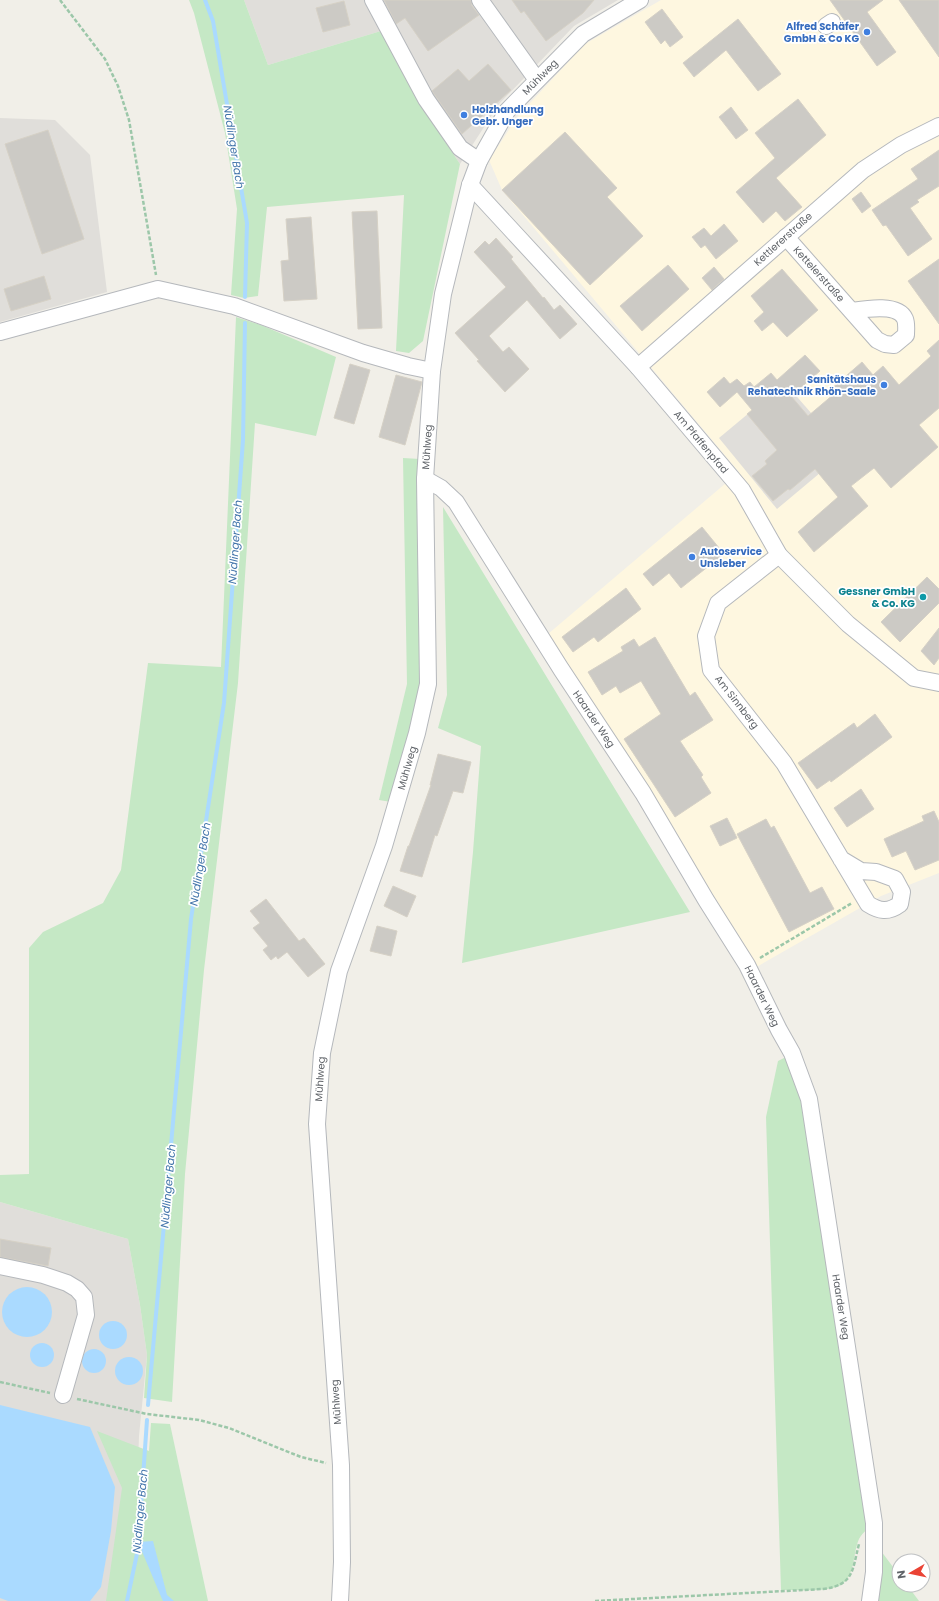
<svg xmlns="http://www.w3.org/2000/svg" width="939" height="1601" viewBox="0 0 939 1601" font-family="Poppins,sans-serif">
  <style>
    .commercial { fill: #fef7e0 }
    .industrial { fill: #e0deda }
    .green { fill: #c5e8c5 }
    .water { fill: #aadaff }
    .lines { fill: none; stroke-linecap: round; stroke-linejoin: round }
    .stream { stroke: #aadaff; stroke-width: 4 }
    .building { fill: #cccac5; stroke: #d6d1c6 }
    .minor-casing { stroke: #b5b8bc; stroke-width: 18 }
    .path { stroke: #9cc7a9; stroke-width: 2.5; stroke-dasharray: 4 2; stroke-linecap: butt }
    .minor { stroke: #fff; stroke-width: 16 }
    .shop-dot { fill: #3f7fe0; stroke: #fff; stroke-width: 1.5 }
    .culture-dot { fill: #0f9aa8; stroke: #fff; stroke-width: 1.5 }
    .labels { text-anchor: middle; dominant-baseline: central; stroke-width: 3.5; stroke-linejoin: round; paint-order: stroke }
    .shop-label { font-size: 10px; font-weight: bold; fill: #366cbe; stroke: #fff; text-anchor: end }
    .street-label { font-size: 10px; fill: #5f6368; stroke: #fff }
    .culture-label { font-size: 10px; font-weight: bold; fill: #0d838f; stroke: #fff; text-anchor: end }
    .water-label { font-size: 11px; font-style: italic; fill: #4174aa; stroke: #fff }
  </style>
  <rect width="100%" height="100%" fill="#f1efe8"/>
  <polygon class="commercial" points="661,0 939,0 939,873 881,896 753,969 548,634 739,472 502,190 489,160 518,116 585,44"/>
  <g class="industrial">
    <polygon points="244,0 618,0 574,26 499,104 460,164 421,105 381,31 268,65"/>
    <polygon points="0,118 55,120 90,155 107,292 0,322"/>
    <polygon points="785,383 845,452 777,509 719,438"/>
    <polygon points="0,1202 128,1239 140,1305 147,1355 139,1436 138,1466 120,1601 0,1601"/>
  </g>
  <g class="green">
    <polygon points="189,0 244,0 268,65 381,31 421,105 460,164 423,341 409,353 396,351 404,195 267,207 258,296 244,298 231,295 237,209 225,133 194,13"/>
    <polygon points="236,317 261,325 336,357 316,436 255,423 238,683 204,970 185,1174 172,1402 144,1398 147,1355 140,1305 128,1239 0,1202 0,1175 29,1174 29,948 43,932 103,903 121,870 148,663 221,667"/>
    <polygon points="403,458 420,459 419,690 391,802 379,800 407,684"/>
    <polygon points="443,507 690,912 462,963 473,852 481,746 438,728 447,695"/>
    <path d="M 792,1054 L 799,1075 L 873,1523 C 869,1528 862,1533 859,1539 C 852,1555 856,1581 836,1587 C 821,1592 797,1590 781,1590 L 766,1117 L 778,1061 Z"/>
    <polygon points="151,1423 170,1424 208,1601 106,1601 122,1488 97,1431 149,1451"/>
    <polygon points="875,1543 899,1575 899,1585 907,1585 919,1601 871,1601"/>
  </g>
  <g class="water">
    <circle cx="27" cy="1312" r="25"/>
    <circle cx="113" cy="1335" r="14"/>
    <circle cx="42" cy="1355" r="12"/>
    <circle cx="94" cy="1361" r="12"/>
    <circle cx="129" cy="1371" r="14"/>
    <polygon points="0,1405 90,1427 115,1487 111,1531 101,1587 90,1601 8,1601 0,1598"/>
    <polygon points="153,1541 167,1595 174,1601 163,1601 162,1599 138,1542"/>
  </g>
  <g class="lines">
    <g class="stream">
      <polyline points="205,0 213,21 247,223 245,297"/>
      <polyline points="148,1405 191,919 224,703 243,440 245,323"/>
      <polyline points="127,1601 138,1549 147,1420"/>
    </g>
  </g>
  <g class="building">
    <polygon points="384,0 471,0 472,6 479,15 428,51 405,18 396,24"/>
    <polygon points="512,0 594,0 583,13 546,41 524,11 521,13"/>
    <polygon points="830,0 883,0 867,12 896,52 877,66"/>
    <polygon points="899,0 939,0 939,57"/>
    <polygon points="344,1 350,25 323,32 316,8"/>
    <polygon points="662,9 683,37 670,47 665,40 661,44 645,22"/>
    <polygon points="738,19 781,74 758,91 726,50 694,77 683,63"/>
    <polygon points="488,64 511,90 462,134 432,91 458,69 469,81"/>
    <polygon points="798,99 826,135 776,178 802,207 785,221 776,211 763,223 736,192 775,158 755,133"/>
    <polygon points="731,107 748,130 736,139 719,117"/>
    <polygon points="48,130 84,239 42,254 5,144"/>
    <polygon points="565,132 617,188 607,197 643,236 590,285 502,190"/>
    <polygon points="939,150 939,186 917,200 919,202 910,208 932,239 908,256 886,225 883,226 872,210 918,179 911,169"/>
    <polygon points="861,192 871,206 862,213 852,199"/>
    <polygon points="377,211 382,328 358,329 352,212"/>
    <polygon points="311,217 317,299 284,301 281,261 289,260 286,219"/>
    <polygon points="724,224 738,241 716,259 705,245 701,248 692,237 704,228 711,236"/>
    <polygon points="496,238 513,257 511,259 543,298 544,297 554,310 560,305 577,324 560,339 527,300 489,336 503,352 509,347 529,369 505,392 477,361 479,360 455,333 506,287 474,252 485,241 489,245"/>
    <polygon points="939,259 939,324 908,281"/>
    <polygon points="668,265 689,289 642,331 620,306"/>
    <polygon points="714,267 724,279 712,290 702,278"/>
    <polygon points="782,269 818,310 787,337 773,322 762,331 754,321 764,312 751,296"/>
    <polygon points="44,276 51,299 11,311 4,289"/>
    <polygon points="939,340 939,408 919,425 938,447 891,488 874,468 851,486 868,506 814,552 798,532 838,497 815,469 790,490 788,489 773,501 752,476 767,464 765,461 777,450 747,414 752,410 737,392 720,407 707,392 724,377 730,384 737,379 744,386 750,382 754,387 771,373 777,380 805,355 820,371 791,396 808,416 834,394 830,390 862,362 873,375 883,366 899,385 931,356 927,351"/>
    <polygon points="350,364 370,370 354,424 334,418"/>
    <polygon points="396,375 422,382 405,445 379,437"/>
    <polygon points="702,527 724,554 681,588 669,573 653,586 643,574"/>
    <polygon points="927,577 939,589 939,603 900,642 881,622"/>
    <polygon points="626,588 641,609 598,642 594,637 573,652 562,637"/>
    <polygon points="939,628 939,658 934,665 921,651"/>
    <polygon points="655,637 690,696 695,692 713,720 680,741 703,775 701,777 711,793 675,817 624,739 661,714 641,681 620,693 616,686 602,695 588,672 623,651 621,647 634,639 639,647"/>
    <polygon points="875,714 892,737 831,782 830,780 817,789 798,763 854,723 857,728"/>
    <polygon points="438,754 471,762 463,793 453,791 437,836 435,835 422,877 400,871 408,846 409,846 431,785 430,785"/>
    <polygon points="861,789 874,809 847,827 834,808"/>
    <polygon points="934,811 939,822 939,860 915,870 906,851 892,857 884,839 924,821 922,816"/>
    <polygon points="727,818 737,838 720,846 710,826"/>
    <polygon points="766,819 771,828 774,826 810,893 822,887 834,909 789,932 737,834"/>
    <polygon points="393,886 416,896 407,917 384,906"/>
    <polygon points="266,899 299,941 304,938 325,964 308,977 287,952 278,959 276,956 271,960 263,950 268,946 253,928 260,923 250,911"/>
    <polygon points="377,926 397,931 391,956 370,951"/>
    <polygon points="0,1239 51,1248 48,1266 0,1257"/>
  </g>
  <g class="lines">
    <defs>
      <g id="minor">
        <polyline points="373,0 426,99 460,148 479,161"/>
        <polyline points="480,0 537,80"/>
        <polyline points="826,26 832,22"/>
        <polyline points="470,185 638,367 742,490 779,555 848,624 914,678 939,683"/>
        <path d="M 786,237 L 877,340 L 885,344 L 894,345 L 906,335 C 906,330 907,324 905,319 C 898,303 865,309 852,311"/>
        <polyline points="0,332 158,289 234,306 363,353 408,366 432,371"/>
        <polyline points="638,367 863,170 901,145 939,126"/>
        <polyline points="425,479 441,488 456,502 561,669 643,793 706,900 747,965 779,1030 792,1053 809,1099 874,1523 874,1572 870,1601"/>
        <path d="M 779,555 L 718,603 L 706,636 L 711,670 L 784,763 L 868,904 C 879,911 888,913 900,904 L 902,892 L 895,879 L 876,872 L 861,871 L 841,859"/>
        <polyline points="0,1266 43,1275 67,1283 77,1289 84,1297 86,1315 63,1395"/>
        <polyline points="340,1601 342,1562 341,1465 317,1124 322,1053 339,971 384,846 417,733 428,684 425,479 432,371 443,294 470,185 479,161 507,111 583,34 640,0"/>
      </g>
    </defs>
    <use href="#minor" class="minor-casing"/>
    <g class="path">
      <polyline points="60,0 105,59 118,86 129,120 156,275"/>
      <polyline points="760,958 852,903"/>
      <polyline points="0,1382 50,1393"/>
      <polyline points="77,1399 147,1414 199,1420 229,1428 301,1457 326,1463"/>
      <path d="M 595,1601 L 823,1589 C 854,1585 852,1571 859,1544"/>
    </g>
    <use href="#minor" class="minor"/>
  </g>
  <g class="shop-dot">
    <circle cx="867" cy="32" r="4"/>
    <circle cx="464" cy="115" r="4"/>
    <circle cx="884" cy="385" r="4"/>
    <circle cx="692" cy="557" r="4"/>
  </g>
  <circle class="culture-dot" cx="923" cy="597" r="4"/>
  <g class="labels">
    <g class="shop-label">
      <text x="859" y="26">Alfred Schäfer<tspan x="859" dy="12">GmbH &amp; Co KG</tspan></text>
      <text x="472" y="109" text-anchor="start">Holzhandlung<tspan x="472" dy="12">Gebr. Unger</tspan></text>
      <text x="876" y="379">Sanitätshaus<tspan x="876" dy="12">Rehatechnik Rhön-Saale</tspan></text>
      <text x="700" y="551" text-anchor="start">Autoservice<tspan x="700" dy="12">Unsleber</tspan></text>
    </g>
    <g class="street-label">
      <text transform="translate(540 77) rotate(-45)">Mühlweg</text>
      <text transform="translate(783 239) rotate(-42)">Kettlererstraße</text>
      <text transform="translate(819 274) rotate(48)">Kettelerstraße</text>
      <text transform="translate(701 442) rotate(50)">Am Pfaffenpfad</text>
      <text transform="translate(427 447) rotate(-86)">Mühlweg</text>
      <text transform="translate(737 702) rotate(52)">Am Sinnberg</text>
      <text transform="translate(594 719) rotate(56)">Haarder Weg</text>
      <text transform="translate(407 768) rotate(-74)">Mühlweg</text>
      <text transform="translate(762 996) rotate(64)">Haarder Weg</text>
      <text transform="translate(320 1079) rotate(-86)">Mühlweg</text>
      <text transform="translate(841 1307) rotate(81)">Haarder Weg</text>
      <text transform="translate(336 1402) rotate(-94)">Mühlweg</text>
    </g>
    <g class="culture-label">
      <text x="915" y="591">Gessner GmbH<tspan x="915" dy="12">&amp; Co. KG</tspan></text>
    </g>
    <g class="water-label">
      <text transform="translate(234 147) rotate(81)">Nüdlinger Bach</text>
      <text transform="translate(235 542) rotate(-86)">Nüdlinger Bach</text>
      <text transform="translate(200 864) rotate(-81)">Nüdlinger Bach</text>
      <text transform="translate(168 1186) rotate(-85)">Nüdlinger Bach</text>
      <text transform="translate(140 1511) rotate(-85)">Nüdlinger Bach</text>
    </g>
  </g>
  <g transform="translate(911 1573) rotate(261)"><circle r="19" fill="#ffffff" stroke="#bfc1c3"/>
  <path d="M0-3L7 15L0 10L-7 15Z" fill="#ea4335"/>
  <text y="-6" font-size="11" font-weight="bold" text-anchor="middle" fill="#5f6368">N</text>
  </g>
</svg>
